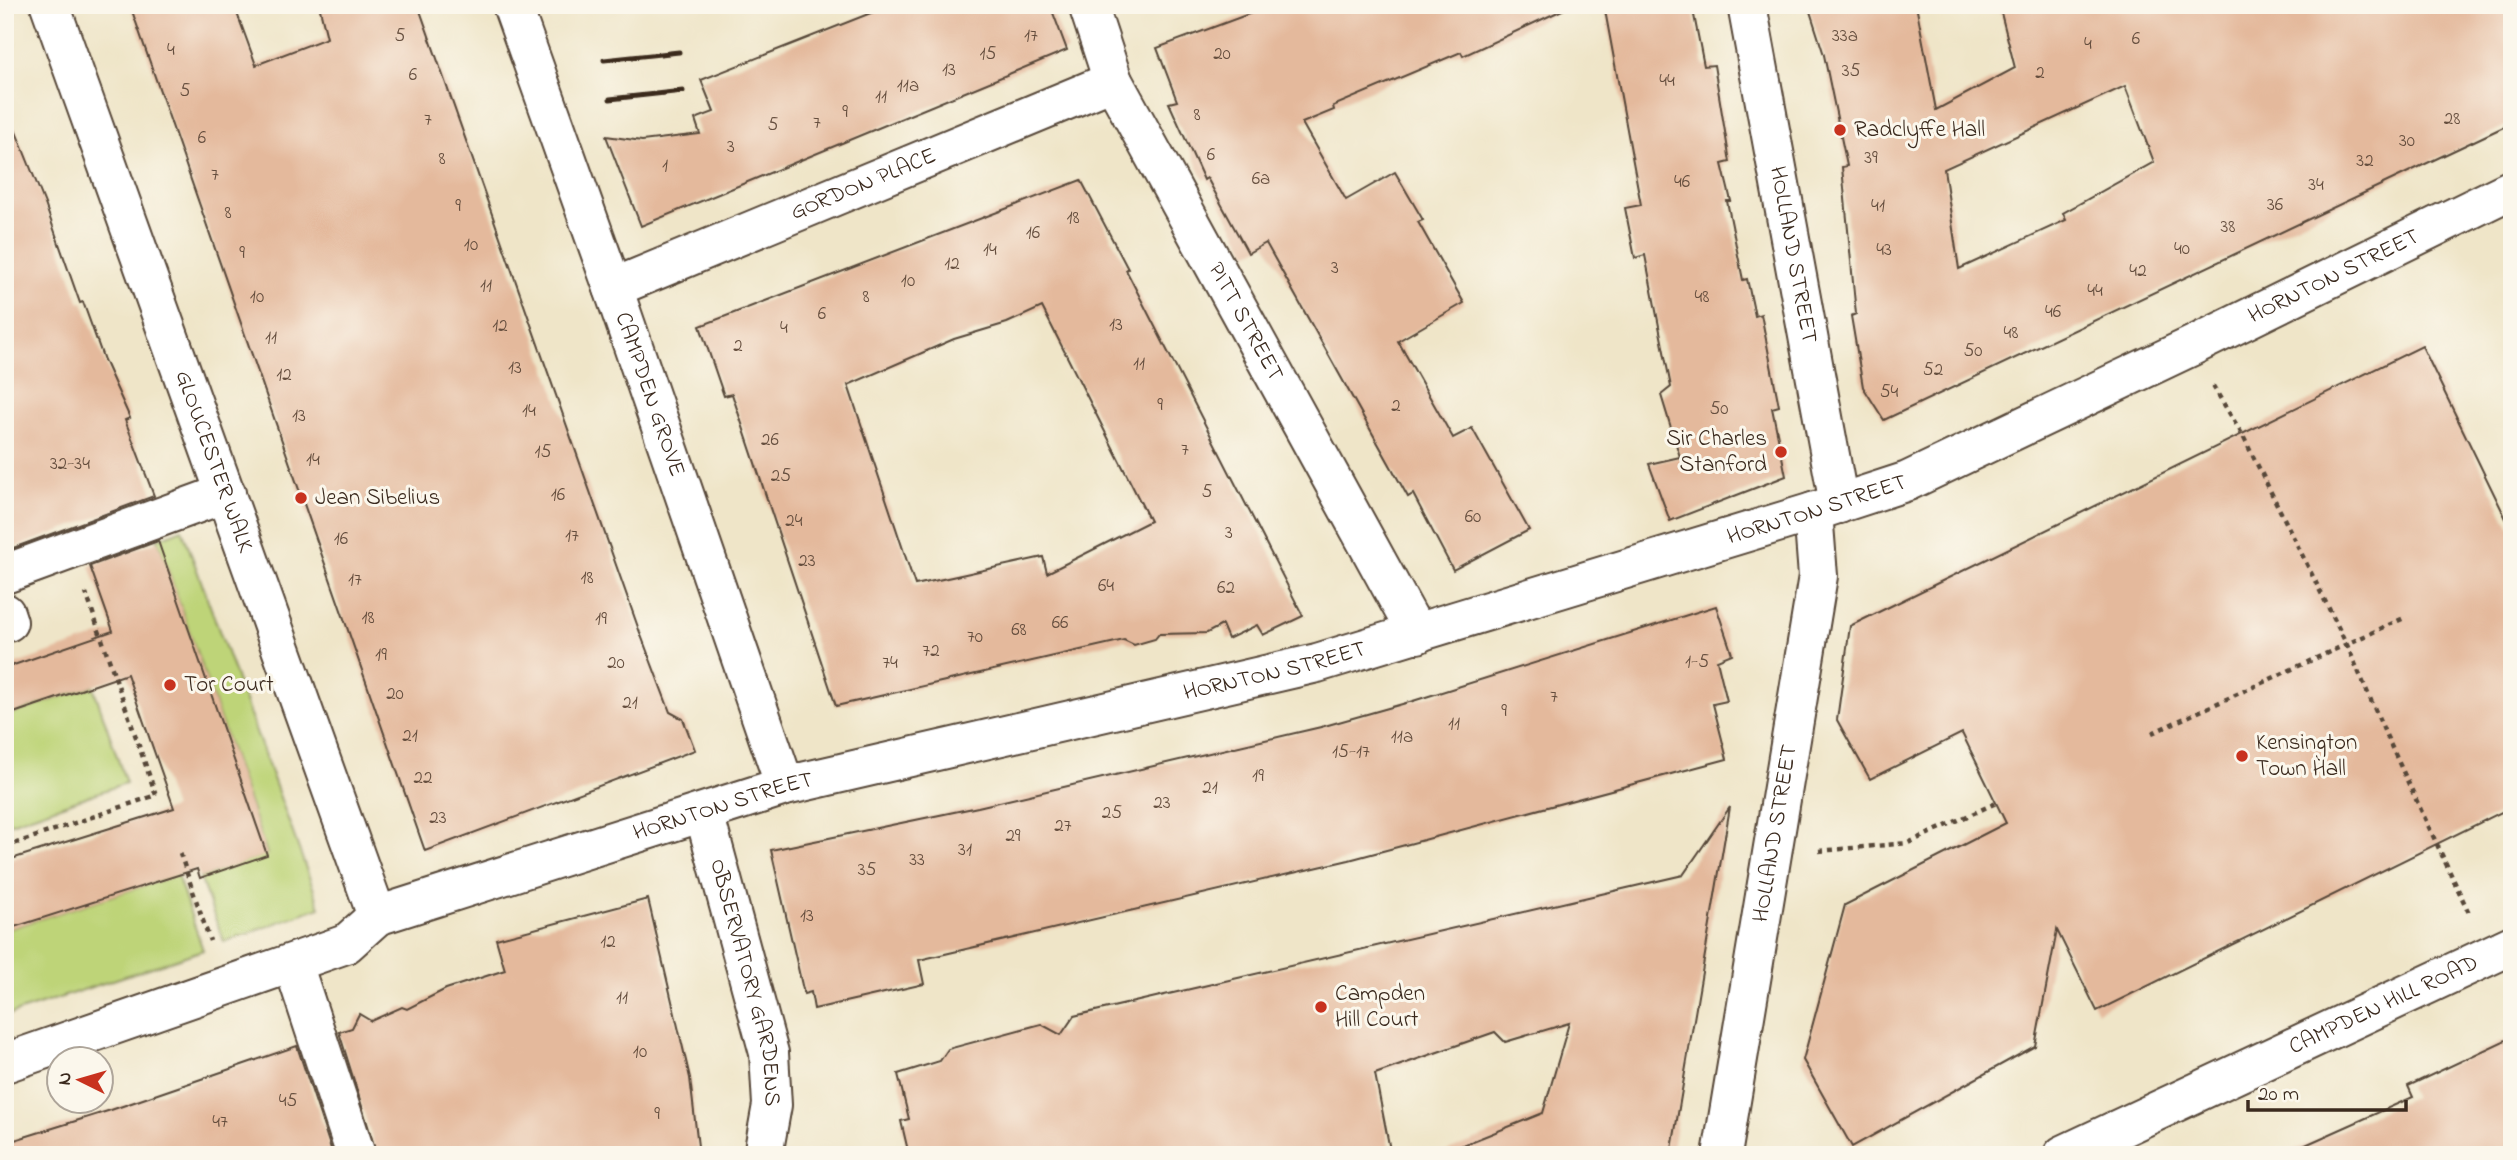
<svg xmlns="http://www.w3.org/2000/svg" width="2517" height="1160" viewBox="0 0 2517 1160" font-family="'Indie Flower',sans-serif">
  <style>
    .green { fill: #bed478; stroke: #7c7f4b; stroke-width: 2 }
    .building { fill: #e4b99c; fill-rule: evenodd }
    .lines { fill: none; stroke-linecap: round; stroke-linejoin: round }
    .minor-casing { stroke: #564638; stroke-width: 42 }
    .path { stroke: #564638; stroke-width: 4.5; stroke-dasharray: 5 5; stroke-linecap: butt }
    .minor { stroke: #fff; stroke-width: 38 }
    .rail { stroke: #3b2a1e; stroke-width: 5 }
    .poi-dot { fill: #c8321e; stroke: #fbf7ec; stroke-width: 2.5 }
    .labels { text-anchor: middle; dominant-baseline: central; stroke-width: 6; stroke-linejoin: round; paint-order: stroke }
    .number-label { font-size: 19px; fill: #654e3e }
    .poi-label { font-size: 23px; fill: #3b2a1e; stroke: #fbf7ec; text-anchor: start }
    .street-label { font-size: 23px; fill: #3b2a1e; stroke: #fbf7ec }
  </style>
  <rect width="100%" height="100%" fill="#fbf7ec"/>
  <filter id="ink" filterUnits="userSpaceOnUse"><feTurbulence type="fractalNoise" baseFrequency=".0143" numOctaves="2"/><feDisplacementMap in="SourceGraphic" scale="14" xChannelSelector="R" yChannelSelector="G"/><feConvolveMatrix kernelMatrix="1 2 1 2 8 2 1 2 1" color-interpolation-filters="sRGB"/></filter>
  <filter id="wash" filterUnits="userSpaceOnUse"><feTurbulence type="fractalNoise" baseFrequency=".00686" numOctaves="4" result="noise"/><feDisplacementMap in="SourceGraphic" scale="28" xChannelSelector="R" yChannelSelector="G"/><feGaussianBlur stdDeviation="1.57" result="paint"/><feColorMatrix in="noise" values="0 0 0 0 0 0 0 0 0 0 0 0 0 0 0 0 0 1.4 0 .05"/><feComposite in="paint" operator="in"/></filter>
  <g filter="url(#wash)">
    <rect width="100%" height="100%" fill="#efe5c8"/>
    <g class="green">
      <polygon points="182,529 320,907 224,942 200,878 267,854 157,539"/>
      <polygon points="93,686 126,783 5,825 5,716"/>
      <polygon points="177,875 203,950 5,1016 5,930"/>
    </g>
    <g id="blocks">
      <g class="building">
        <polygon points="130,5 234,5 256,65 327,38 319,5 418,5 639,630 670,712 683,719 695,750 425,851"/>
        <polygon points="891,5 1050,5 1067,50 641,226 606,136 642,141 700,134 695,119 714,112 701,80"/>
        <polygon points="1273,5 1573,5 1463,56 1461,52 1333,106 1334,110 1302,123 1346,200 1395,172 1423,220 1418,222 1464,303 1398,341 1453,438 1472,428 1529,530 1453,570 1413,494 1408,497 1266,243 1248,253 1207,178 1204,180 1169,103 1177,101 1157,48"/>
        <polygon points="1604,5 1692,5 1704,66 1714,65 1730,162 1722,164 1731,201 1727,201 1743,280 1747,279 1755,316 1761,314 1779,406 1772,408 1786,476 1670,521 1649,464 1680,457 1661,395 1671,387 1645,255 1635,258 1625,208 1641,205"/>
        <path d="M 1808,5 L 1916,5 L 1936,110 L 2015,68 L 1999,5 L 2512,5 L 2512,123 L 1884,420 L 1863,387 L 1851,316 L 1856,314 L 1842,167 L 1847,166 L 1824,55 ZM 2125,86 L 2154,162 L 2063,213 L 2066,220 L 1959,269 L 1944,169 Z"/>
        <polygon points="8,112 45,204 80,303 83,302 104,360 130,418 125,420 154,496 5,551 5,113"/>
        <path d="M 1081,180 L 1128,269 L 1126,270 L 1303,616 L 1263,635 L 1257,625 L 1228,639 L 1222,625 L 1207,633 L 1159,634 L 1155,639 L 1134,645 L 1124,640 L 836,706 L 732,394 L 724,396 L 700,326 ZM 1042,307 L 1150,521 L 1047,573 L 1043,557 L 915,585 L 848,385 L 954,339 L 1007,323 Z"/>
        <polygon points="2422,346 2512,531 2512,807 2097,1011 2057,930 2035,1046 1852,1147 1803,1060 1845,905 2006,823 1962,733 1870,779 1837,720 1850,626"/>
        <polygon points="158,541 267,855 200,878 197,869 5,930 5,861 174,808 127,674 5,716 5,668 113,631 90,566"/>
        <polygon points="1716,606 1732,654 1717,660 1727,701 1713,704 1727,759 1349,860 919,960 924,984 814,1009 811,992 804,994 771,850 978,807 1321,727 1413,701"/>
        <polygon points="1730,807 1671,1155 1444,1155 1443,1153 1543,1113 1569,1023 1505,1042 1495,1032 1375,1074 1391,1155 909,1155 901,1121 909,1119 898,1074 940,1061 948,1049 1041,1024 1061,1035 1074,1016 1683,875"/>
        <polygon points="648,899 690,1078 699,1155 377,1155 339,1032 352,1028 359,1014 371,1021 402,1007 407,1009 446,989 505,970 496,939"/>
        <polygon points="2512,1037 2512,1155 2283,1155 2413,1097 2408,1086"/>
        <polygon points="297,1046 333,1155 5,1155 5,1143 111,1110"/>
      </g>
    </g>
  </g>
  <g filter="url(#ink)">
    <use href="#blocks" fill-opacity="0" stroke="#564638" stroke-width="2"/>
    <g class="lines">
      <defs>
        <g id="minor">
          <path id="s1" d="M 50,5 L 377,916"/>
          <path id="s2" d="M 512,5 L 613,288 L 785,786"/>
          <path id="s3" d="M 1088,5 L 1113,81 L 1417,634"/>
          <path id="s4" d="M 1747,5 L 1839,504"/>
          <path id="s5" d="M 613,288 L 1113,81"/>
          <polyline points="5,574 226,493"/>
          <polyline points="5,613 8,622"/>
          <path id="s6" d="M 704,813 L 769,1053 L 772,1105 L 763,1155"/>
          <polyline points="293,964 356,1155"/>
          <path id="s7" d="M 5,1063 L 346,944 L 377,916 L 785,786 L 1317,663 L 1813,512 L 1908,481 L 2190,347 L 2512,189"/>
          <path id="s8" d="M 1722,1155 L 1818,576 L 1813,512"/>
          <path id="s9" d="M 2063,1155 L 2512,945"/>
        </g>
      </defs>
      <use href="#minor" class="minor-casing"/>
      <g class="path">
        <polyline points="2213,386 2242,434 2347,645 2386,735 2469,913"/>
        <polyline points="2152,733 2404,618"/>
        <polyline points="5,847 156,795 86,593"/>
        <polyline points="1819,851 1908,843 1996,803"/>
        <polyline points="180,853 210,941"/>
      </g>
      <use href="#minor" class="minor"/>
      <g class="rail">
        <polyline points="604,60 679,52"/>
        <polyline points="610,99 683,91"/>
      </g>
    </g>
  </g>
  <g class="poi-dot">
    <circle cx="1840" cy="130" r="7"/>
    <circle cx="1781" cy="452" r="7"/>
    <circle cx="301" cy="498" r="7"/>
    <circle cx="170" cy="685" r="7"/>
    <circle cx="2242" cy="756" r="7"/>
    <circle cx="1321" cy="1007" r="7"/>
  </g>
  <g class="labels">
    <g class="number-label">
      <text x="400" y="36">5</text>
      <text x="1031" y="36">17</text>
      <text x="1845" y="36">33a</text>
      <text x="2136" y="39">6</text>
      <text x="2088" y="44">4</text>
      <text x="171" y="50">4</text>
      <text x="988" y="54">15</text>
      <text x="1222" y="54">20</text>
      <text x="949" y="70">13</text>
      <text x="1851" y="71">35</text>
      <text x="2040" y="73">2</text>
      <text x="413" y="75">6</text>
      <text x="1667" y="81">44</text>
      <text x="908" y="86">11a</text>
      <text x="185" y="91">5</text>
      <text x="881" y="97">11</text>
      <text x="845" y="112">9</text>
      <text x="1197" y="115">8</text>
      <text x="2452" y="119">28</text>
      <text x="428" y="120">7</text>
      <text x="817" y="123">7</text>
      <text x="773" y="125">5</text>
      <text x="202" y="138">6</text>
      <text x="2407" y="141">30</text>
      <text x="731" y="147">3</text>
      <text x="1211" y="155">6</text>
      <text x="1871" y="158">39</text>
      <text x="442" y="159">8</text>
      <text x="2365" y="161">32</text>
      <text x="665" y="166">1</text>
      <text x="215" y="175">7</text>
      <text x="1261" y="179">6a</text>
      <text x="1682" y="182">46</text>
      <text x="2316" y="185">34</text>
      <text x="2275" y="205">36</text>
      <text x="458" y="206">9</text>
      <text x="1878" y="206">41</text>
      <text x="228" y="213">8</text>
      <text x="1073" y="218">18</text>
      <text x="2228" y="227">38</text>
      <text x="1033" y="233">16</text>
      <text x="471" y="245">10</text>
      <text x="2182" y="249">40</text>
      <text x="990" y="250">14</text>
      <text x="1884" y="250">43</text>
      <text x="242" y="253">9</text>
      <text x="952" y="264">12</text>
      <text x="1335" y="268">3</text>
      <text x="2138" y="271">42</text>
      <text x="908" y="281">10</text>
      <text x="486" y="286">11</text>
      <text x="2095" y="291">44</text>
      <text x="257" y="297">10</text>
      <text x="866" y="297">8</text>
      <text x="1702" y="297">48</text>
      <text x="2053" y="312">46</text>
      <text x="822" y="314">6</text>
      <text x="1116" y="325">13</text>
      <text x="500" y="326">12</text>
      <text x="784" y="328">4</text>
      <text x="2011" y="333">48</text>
      <text x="271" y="338">11</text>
      <text x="738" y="346">2</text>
      <text x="1973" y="351">50</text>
      <text x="1139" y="364">11</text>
      <text x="515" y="368">13</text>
      <text x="1933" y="370">52</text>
      <text x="284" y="375">12</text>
      <text x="1889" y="392">54</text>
      <text x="1160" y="405">9</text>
      <text x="1396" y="406">2</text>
      <text x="1719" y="409">50</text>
      <text x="529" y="411">14</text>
      <text x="299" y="416">13</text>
      <text x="770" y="440">26</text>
      <text x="1185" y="450">7</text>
      <text x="543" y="452">15</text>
      <text x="313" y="460">14</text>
      <text x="70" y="464">32-34</text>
      <text x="781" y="476">25</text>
      <text x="1207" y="492">5</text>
      <text x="558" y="495">16</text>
      <text x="1473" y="517">60</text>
      <text x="794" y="521">24</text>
      <text x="1229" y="533">3</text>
      <text x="572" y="536">17</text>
      <text x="341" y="539">16</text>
      <text x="807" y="561">23</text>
      <text x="587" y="578">18</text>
      <text x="355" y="580">17</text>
      <text x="1106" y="586">64</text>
      <text x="1226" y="588">62</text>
      <text x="368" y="618">18</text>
      <text x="601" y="619">19</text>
      <text x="1060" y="623">66</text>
      <text x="1019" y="630">68</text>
      <text x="975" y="637">70</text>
      <text x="931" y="651">72</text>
      <text x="381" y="655">19</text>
      <text x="1697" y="662">1-5</text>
      <text x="616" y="663">20</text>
      <text x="890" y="663">74</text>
      <text x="395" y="694">20</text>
      <text x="1554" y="697">7</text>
      <text x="630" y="703">21</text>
      <text x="1504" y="711">9</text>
      <text x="1454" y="724">11</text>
      <text x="410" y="736">21</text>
      <text x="1402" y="737">11a</text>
      <text x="1351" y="752">15-17</text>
      <text x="1258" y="776">19</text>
      <text x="423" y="778">22</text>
      <text x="1210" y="788">21</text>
      <text x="1162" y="803">23</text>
      <text x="1112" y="813">25</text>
      <text x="438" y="818">23</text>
      <text x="1063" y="826">27</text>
      <text x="1013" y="836">29</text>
      <text x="965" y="850">31</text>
      <text x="917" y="860">33</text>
      <text x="867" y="870">35</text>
      <text x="807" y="916">13</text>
      <text x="608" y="942">12</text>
      <text x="622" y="998">11</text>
      <text x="640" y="1052">10</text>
      <text x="288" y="1101">45</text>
      <text x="657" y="1114">9</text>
      <text x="220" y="1122">47</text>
    </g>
    <g class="poi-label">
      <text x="1854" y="130">Radclyffe Hall</text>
      <text x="1767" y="439" text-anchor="end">Sir Charles<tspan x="1767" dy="26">Stanford</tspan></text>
      <text x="315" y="498">Jean Sibelius</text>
      <text x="184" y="685">Tor Court</text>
      <text x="2256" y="743">Kensington<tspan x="2256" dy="26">Town Hall</tspan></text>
      <text x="1335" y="994">Campden<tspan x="1335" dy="26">Hill Court</tspan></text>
    </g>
    <g class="street-label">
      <text stroke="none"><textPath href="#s5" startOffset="271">GORDON PLACE</textPath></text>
      <text stroke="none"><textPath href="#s4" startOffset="254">HOLLAND STREET</textPath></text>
      <text stroke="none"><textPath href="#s7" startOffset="2468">HORNTON STREET</textPath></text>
      <text stroke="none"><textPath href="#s3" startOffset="355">PITT STREET</textPath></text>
      <text stroke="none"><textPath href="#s2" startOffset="413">CAMPDEN GROVE</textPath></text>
      <text stroke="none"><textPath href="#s1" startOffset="485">GLOUCESTER WALK</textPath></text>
      <text stroke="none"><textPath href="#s7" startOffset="1900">HORNTON STREET</textPath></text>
      <text stroke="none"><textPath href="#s7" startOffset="1334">HORNTON STREET</textPath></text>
      <text stroke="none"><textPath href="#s7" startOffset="766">HORNTON STREET</textPath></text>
      <text stroke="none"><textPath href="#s8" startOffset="326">HOLLAND STREET</textPath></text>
      <text stroke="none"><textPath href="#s6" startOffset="175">OBSERVATORY GARDENS</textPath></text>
      <text stroke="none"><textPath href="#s9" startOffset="354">CAMPDEN HILL ROAD</textPath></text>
    </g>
  </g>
  <rect width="2517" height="1160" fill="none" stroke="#fbf7ec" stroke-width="28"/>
  <g transform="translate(80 1080) rotate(275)"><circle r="33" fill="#fbf7ec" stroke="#aea59a" stroke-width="2"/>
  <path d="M0-5L12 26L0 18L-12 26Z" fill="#c8321e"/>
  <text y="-10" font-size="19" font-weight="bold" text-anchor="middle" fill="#3b2a1e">N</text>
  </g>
  <path d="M2248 1100v10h158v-10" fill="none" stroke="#3b2a1e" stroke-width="3.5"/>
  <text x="2258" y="1100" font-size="21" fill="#3b2a1e" stroke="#fbf7ec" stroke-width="5" paint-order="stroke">20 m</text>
</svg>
